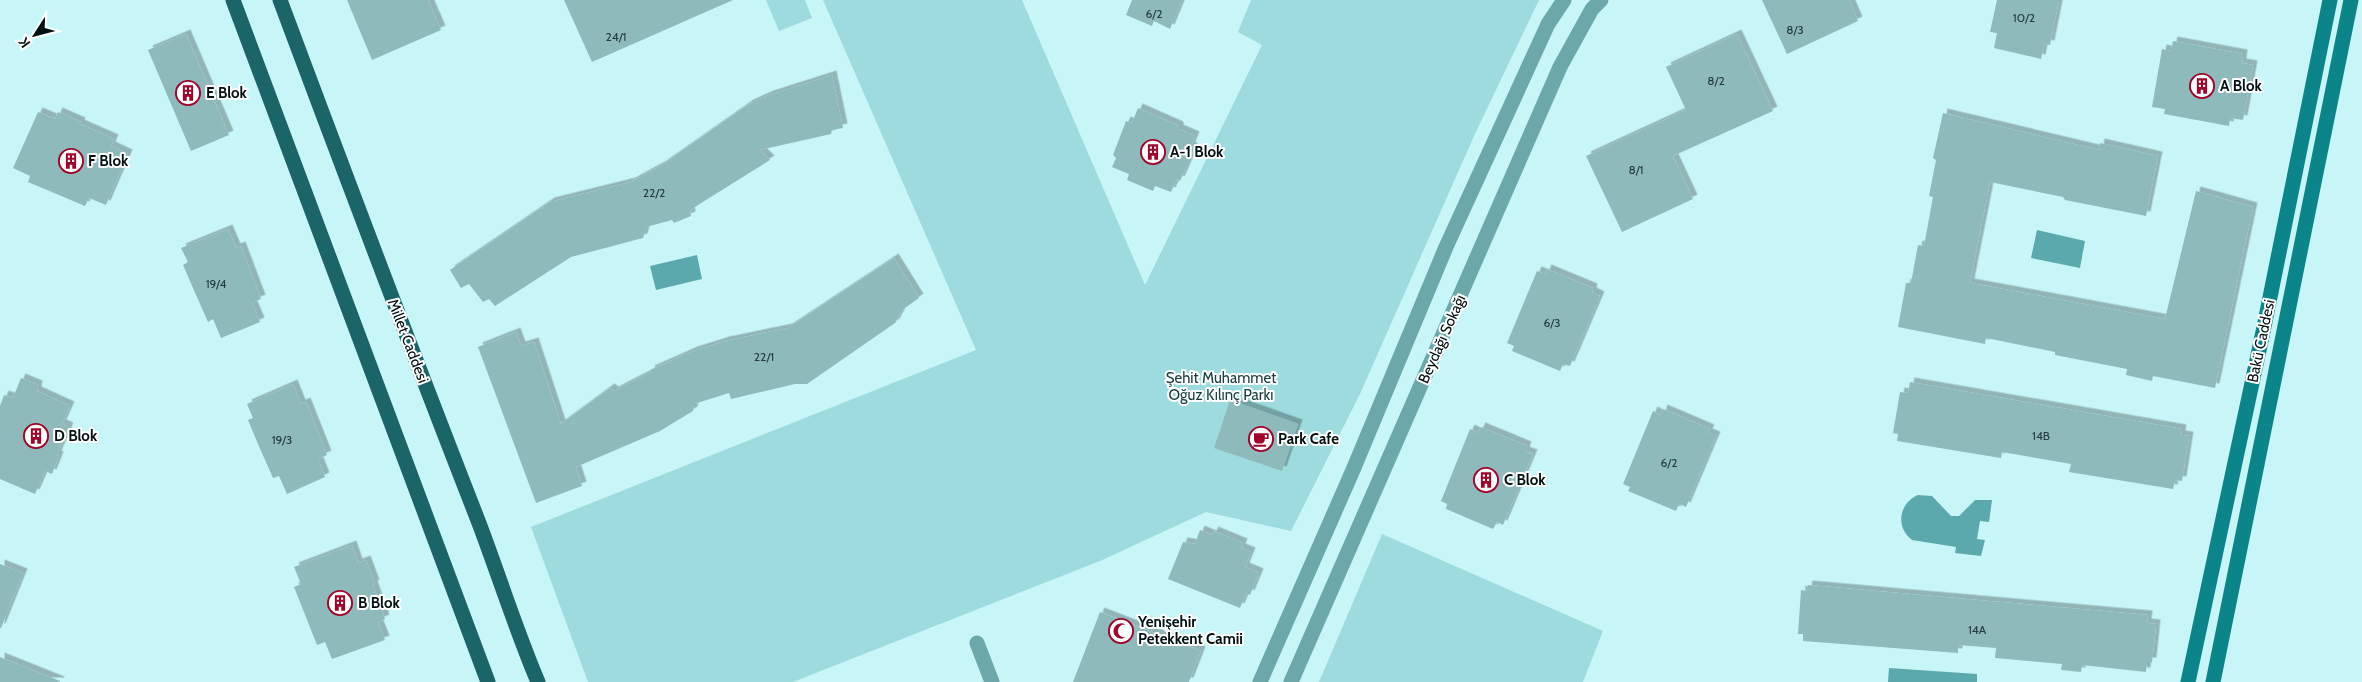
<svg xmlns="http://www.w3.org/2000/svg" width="2362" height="682" viewBox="0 0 2362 682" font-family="Cabin,sans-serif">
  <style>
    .green { fill: #9ddbde }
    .water { fill: #5ba9ad }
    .building { fill: #8ebabc; filter: url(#shadow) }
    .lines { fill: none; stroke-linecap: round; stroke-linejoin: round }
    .street { stroke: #6ca7aa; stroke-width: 15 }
    .secondary { stroke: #0c858a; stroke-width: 15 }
    .primary { stroke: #1b6568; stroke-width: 15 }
    .labels { text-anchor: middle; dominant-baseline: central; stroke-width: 4; stroke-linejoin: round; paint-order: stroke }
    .number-label { font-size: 12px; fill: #253a3c }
    .poi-label { font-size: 15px; font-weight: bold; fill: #021011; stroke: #fff; text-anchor: start }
    .street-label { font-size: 15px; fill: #021011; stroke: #fff }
    .park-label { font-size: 15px; fill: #1b4042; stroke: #fff }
  </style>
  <defs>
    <filter id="shadow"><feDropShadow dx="4.5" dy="-4.5" stdDeviation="0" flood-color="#0004"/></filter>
  </defs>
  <rect width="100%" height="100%" fill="#c8f6f8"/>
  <g class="green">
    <polygon points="766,0 805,0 812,18 779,31"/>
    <polygon points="823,0 1022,0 1145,285 1262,45 1238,32 1251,0 1539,0 1474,136 1360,394 1291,531 1206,512 1100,561 793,682 588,682 531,527 976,350"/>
    <polygon points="1382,534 1603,631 1583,682 1319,682"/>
  </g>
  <g class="water">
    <polygon points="2037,230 2085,241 2080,268 2031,258"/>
    <polygon points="697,255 702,279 656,290 650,266"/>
    <path d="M 1918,495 L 1932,496 L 1951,516 L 1959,516 L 1975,500 L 1992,500 L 1989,522 L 1980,521 L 1977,539 L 1985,540 L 1981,556 L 1955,553 L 1956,547 L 1912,540 C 1895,527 1899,503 1918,495 Z"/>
    <polygon points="1889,668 1977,674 1977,682 1888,682"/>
  </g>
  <g class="building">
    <polygon points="347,0 428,0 441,30 372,60"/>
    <polygon points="564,0 733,0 592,62"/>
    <polygon points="1132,0 1182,0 1170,29 1154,21 1152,26 1126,15"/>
    <polygon points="1762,0 1849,0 1858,21 1787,54"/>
    <polygon points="1997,0 2059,0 2050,45 2044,44 2041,59 1994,48 1997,33 1990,32"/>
    <polygon points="186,34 229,135 191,151 148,50"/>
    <polygon points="1737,34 1773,111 1673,156 1693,199 1622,232 1586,156 1686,110 1666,67"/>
    <polygon points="2173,41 2243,54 2242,63 2253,65 2243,120 2230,118 2229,126 2164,114 2165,109 2152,107 2162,49 2171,51"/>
    <polygon points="832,75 843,128 832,130 831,134 760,150 770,160 690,210 691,216 674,223 672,220 646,227 643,238 571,257 495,306 489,299 483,302 469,284 461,288 450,270 550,202 631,182 662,165 749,104 769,95"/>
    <polygon points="1138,108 1179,126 1179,129 1195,136 1191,146 1194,149 1180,181 1177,179 1171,192 1155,186 1153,191 1127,180 1129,174 1112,167 1116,158 1113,155 1126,121 1132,123"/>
    <polygon points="38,112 55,119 58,112 81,122 80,124 114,139 111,146 128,154 106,205 89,198 85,206 28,182 30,176 13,168"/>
    <polygon points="1943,113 2099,150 2100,143 2158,156 2146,216 2065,200 2063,197 1990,182 1970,283 2165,319 2196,191 2253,207 2215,388 2153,376 2152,381 2126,375 2127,369 2055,355 2055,352 1986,338 1985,344 1898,327 1906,283 1911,283 1918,245 1924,246 1933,197 1929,196 1936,160 1933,158"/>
    <polygon points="228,229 236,248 241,246 261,299 252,303 260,322 221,338 213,319 208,322 193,288 183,265 188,262 181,248"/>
    <polygon points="894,258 919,298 902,310 895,323 807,384 795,384 731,399 729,393 694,404 693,411 660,431 576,467 582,486 536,503 478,347 516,332 521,346 534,342 561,424 610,388 614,391 651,372 650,370 693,351 725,341 788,328"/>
    <polygon points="1547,269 1593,288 1592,292 1600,296 1570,366 1563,364 1560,371 1512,351 1514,346 1507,343 1537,271 1545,274"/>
    <polygon points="21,378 38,385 37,391 70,406 62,424 69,427 57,455 59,456 52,474 45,471 35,494 0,479 0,406 4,395 13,398"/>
    <polygon points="1910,382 2182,429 2181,435 2189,436 2182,481 2175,480 2173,489 2069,472 2071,464 2002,452 2001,458 1897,441 1898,434 1893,433 1900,392 1908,393"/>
    <polygon points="293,384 301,404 306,402 327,455 318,459 325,477 287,494 279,476 273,478 258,444 248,420 253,418 247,404"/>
    <polygon points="1230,400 1298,424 1282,471 1214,448"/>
    <polygon points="1663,409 1710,429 1708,433 1716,436 1686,507 1679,504 1676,511 1628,491 1630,487 1623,484 1653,411 1661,415"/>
    <polygon points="1481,427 1527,446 1525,451 1533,454 1503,525 1497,522 1493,529 1446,509 1447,504 1441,501 1470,429 1478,433"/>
    <polygon points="1200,530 1212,535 1214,531 1243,543 1241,548 1251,552 1245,567 1259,573 1250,595 1246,593 1240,608 1168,579 1183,542 1195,544"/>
    <polygon points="352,545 358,563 366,560 375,584 373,585 385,619 378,622 385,640 332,659 325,642 317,645 294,587 301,584 294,567"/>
    <polygon points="0,564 23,573 1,628 0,628"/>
    <polygon points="1808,585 2148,615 2147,623 2156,624 2152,662 2147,662 2146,672 2082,665 2081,672 2061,670 2062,664 1995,658 1996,648 1958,645 1958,653 1803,641 1803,634 1798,634 1801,590 1807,591"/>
    <polygon points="1100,612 1201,651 1189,682 1073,682"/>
    <polygon points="0,657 60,681 60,682 0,682"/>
  </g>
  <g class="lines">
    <g class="street">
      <polyline points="977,643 992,682"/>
      <polyline points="1260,682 1353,470 1446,247 1548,24 1564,0"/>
      <polyline points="1291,682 1560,67 1592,9 1601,0"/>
    </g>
    <g class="secondary">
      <polyline points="2188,682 2264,327 2330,0"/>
      <polyline points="2213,682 2351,0"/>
    </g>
    <g class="primary">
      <polyline points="233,0 488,682"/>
      <path d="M 280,0 C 345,174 411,349 479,523 C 499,576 516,630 538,682"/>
    </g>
  </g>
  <defs>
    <symbol id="building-ring" viewBox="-11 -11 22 22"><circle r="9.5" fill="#fff" stroke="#a20329" stroke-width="1.5"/><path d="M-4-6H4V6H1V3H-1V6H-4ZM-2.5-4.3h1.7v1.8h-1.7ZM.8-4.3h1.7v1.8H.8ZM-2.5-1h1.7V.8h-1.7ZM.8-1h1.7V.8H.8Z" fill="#a20329"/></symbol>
    <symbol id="cafe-ring" viewBox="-11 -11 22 22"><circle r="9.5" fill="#fff" stroke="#a20329" stroke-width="1.5"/><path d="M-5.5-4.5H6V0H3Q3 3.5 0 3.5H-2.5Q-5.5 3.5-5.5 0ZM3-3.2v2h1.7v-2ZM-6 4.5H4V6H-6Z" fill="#a20329"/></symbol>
    <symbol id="mosque-ring" viewBox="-11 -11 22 22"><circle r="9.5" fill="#fff" stroke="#a20329" stroke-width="1.5"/><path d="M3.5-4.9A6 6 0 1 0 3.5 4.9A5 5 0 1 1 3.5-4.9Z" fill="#a20329"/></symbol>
  </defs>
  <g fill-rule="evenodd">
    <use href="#building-ring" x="2188" y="72" width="28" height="28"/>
    <use href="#building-ring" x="174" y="79" width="28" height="28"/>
    <use href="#building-ring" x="1139" y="138" width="28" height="28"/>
    <use href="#building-ring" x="57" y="147" width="28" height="28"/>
    <use href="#building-ring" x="22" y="422" width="28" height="28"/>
    <use href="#cafe-ring" x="1247" y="425" width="28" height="28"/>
    <use href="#building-ring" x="1472" y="466" width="28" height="28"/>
    <use href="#building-ring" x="326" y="589" width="28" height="28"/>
    <use href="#mosque-ring" x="1107" y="617" width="28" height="28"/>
  </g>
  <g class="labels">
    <g class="number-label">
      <text x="1154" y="13">6/2</text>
      <text x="2024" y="17">10/2</text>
      <text x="1795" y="29">8/3</text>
      <text x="616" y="36">24/1</text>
      <text x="1716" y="80">8/2</text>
      <text x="1636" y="169">8/1</text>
      <text x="654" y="192">22/2</text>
      <text x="216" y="283">19/4</text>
      <text x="1552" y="322">6/3</text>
      <text x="764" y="356">22/1</text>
      <text x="2041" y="435">14B</text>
      <text x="282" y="439">19/3</text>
      <text x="1669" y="462">6/2</text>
      <text x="1977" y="629">14A</text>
    </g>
    <g class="poi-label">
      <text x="2220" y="86">A Blok</text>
      <text x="206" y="93">E Blok</text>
      <text x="1170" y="152">A-1 Blok</text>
      <text x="88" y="161">F Blok</text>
      <text x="54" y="436">D Blok</text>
      <text x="1278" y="439">Park Cafe</text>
      <text x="1504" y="480">C Blok</text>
      <text x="358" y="603">B Blok</text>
      <text x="1138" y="622">Yenişehir<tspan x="1138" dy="17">Petekkent Camii</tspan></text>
    </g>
    <g class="street-label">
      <text transform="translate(1442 339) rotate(-66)">Beydağı Sokağı</text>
      <text transform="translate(408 341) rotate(69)">Millet Caddesi</text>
      <text transform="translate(2261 341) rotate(-78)">Bakü Caddesi</text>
    </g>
    <g class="park-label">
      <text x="1221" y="378">Şehit Muhammet<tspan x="1221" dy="17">Oğuz Kılınç Parkı</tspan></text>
    </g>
  </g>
  <g transform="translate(35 35) rotate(234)" stroke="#ffffff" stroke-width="4" paint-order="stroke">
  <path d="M0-4L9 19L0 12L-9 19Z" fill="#021011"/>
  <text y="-8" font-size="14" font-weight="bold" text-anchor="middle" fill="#021011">K</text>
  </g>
</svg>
